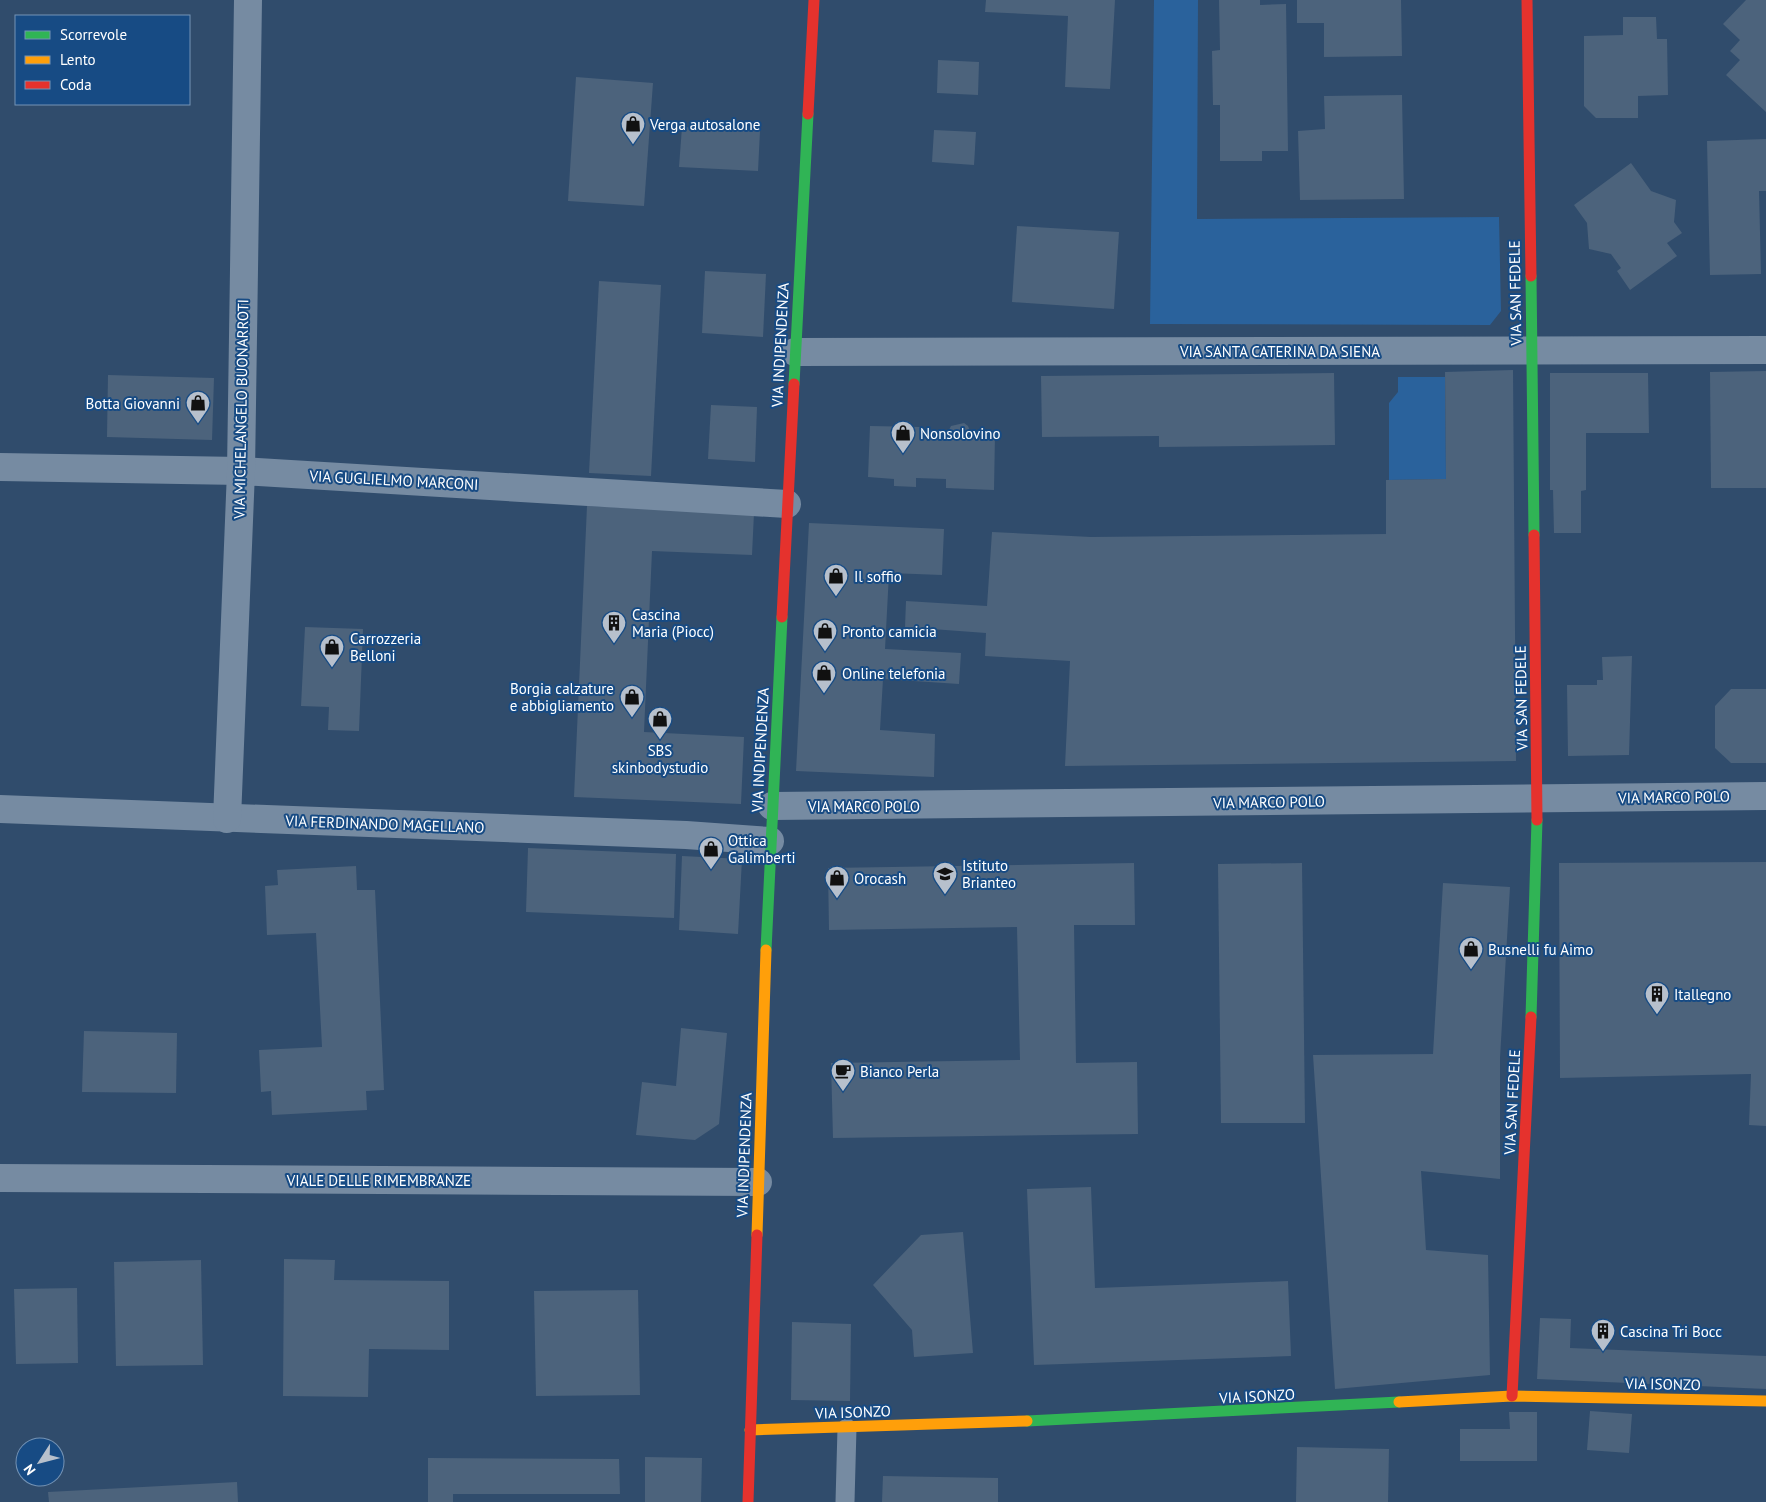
<svg xmlns="http://www.w3.org/2000/svg" width="1766" height="1502" viewBox="0 0 1766 1502" font-family="'PT Sans',sans-serif">
  <style>
    .green { fill: #2a629c }
    .building { fill: #4c637c }
    .lines { fill: none; stroke-linecap: round; stroke-linejoin: round }
    .lane { stroke: #768ba2; stroke-width: 19 }
    .street { stroke: #768ba2; stroke-width: 28 }
    .fast { stroke: #30b455; stroke-width: 11 }
    .slow { stroke: #ff9f0a; stroke-width: 11 }
    .jam { stroke: #e5322d; stroke-width: 11 }
    .labels { text-anchor: middle; dominant-baseline: central; stroke-width: 4; stroke-linejoin: round; paint-order: stroke }
    .poi-label { font-size: 15px; fill: #fff; stroke: #174b84; text-anchor: start }
    .street-label { font-size: 15px; fill: #fff; stroke: #174b84 }
  </style>
  <rect width="100%" height="100%" fill="#304c6c"/>
  <g class="green">
    <polygon points="1154,0 1198,0 1197,219 1499,217 1501,311 1490,325 1150,324"/>
    <polygon points="1398,377 1445,377 1446,479 1389,480 1389,403 1398,392"/>
  </g>
  <g class="building">
    <polygon points="986,0 1115,0 1110,89 1065,87 1068,16 985,12"/>
    <polygon points="1219,0 1260,0 1260,5 1286,4 1288,151 1262,151 1262,161 1220,161 1220,105 1213,105 1212,51 1220,50"/>
    <polygon points="1297,0 1401,0 1402,56 1324,57 1324,23 1297,23"/>
    <polygon points="1746,0 1766,0 1766,112 1726,75 1740,60 1730,51 1740,40 1723,24"/>
    <polygon points="1623,17 1656,17 1657,39 1667,39 1668,95 1638,96 1638,118 1596,118 1584,106 1584,36 1623,35"/>
    <polygon points="938,60 979,62 978,95 937,93"/>
    <polygon points="576,77 653,83 644,206 568,201"/>
    <polygon points="1402,95 1404,199 1300,200 1298,131 1325,129 1324,96"/>
    <polygon points="682,127 760,131 758,171 679,167"/>
    <polygon points="934,130 976,132 974,165 932,162"/>
    <polygon points="1766,139 1766,191 1759,191 1761,274 1710,275 1707,141"/>
    <polygon points="1631,163 1651,191 1676,200 1674,222 1682,233 1667,243 1677,256 1630,290 1617,271 1621,268 1611,254 1589,249 1587,223 1574,205"/>
    <polygon points="1017,226 1119,232 1114,309 1012,302"/>
    <polygon points="705,271 766,274 763,337 702,333"/>
    <polygon points="599,281 661,285 651,476 589,473"/>
    <polygon points="1513,370 1516,761 1065,766 1070,661 985,656 986,633 905,627 906,601 987,606 992,532 1091,537 1386,534 1386,480 1446,479 1445,372"/>
    <polygon points="1766,371 1766,488 1711,488 1710,372"/>
    <polygon points="1334,373 1335,445 1159,447 1159,436 1042,437 1041,376"/>
    <polygon points="1550,373 1648,373 1649,433 1586,433 1586,490 1581,491 1581,533 1554,533 1553,490 1550,490"/>
    <polygon points="108,375 214,378 212,440 107,437"/>
    <polygon points="711,405 757,407 755,462 708,459"/>
    <polygon points="964,423 968,426 971,434 995,434 994,490 946,488 946,479 916,478 916,487 894,486 894,479 868,477 870,426 922,427 921,433 947,434 951,426"/>
    <polygon points="587,506 754,513 752,555 652,551 644,732 744,737 741,804 574,797"/>
    <polygon points="809,523 944,529 942,575 889,573 885,649 961,653 959,684 883,679 880,730 935,734 934,777 796,771"/>
    <polygon points="305,627 363,629 359,731 328,730 329,707 301,706"/>
    <polygon points="1632,656 1629,755 1568,756 1567,685 1597,685 1597,680 1603,680 1602,657"/>
    <polygon points="1731,689 1766,689 1766,763 1731,763 1715,748 1715,706"/>
    <polygon points="528,848 676,854 674,918 526,912"/>
    <polygon points="682,856 742,859 738,934 679,930"/>
    <polygon points="1766,862 1766,1126 1749,1125 1751,1074 1560,1078 1559,863"/>
    <polygon points="1134,863 1135,925 1074,925 1076,1063 1137,1062 1138,1134 833,1138 831,1063 1020,1060 1017,927 829,930 828,868"/>
    <polygon points="1302,863 1305,1123 1221,1123 1218,864"/>
    <polygon points="356,866 357,890 375,890 384,1090 366,1091 367,1110 272,1115 271,1091 261,1092 259,1050 322,1047 316,933 267,935 265,886 278,885 277,870"/>
    <polygon points="1443,883 1510,887 1500,1058 1500,1179 1421,1171 1426,1250 1488,1255 1490,1375 1335,1389 1313,1055 1433,1054"/>
    <polygon points="681,1028 727,1033 719,1124 695,1140 636,1135 642,1082 676,1086"/>
    <polygon points="84,1031 177,1033 176,1093 82,1092"/>
    <polygon points="1091,1187 1095,1288 1288,1281 1291,1356 1034,1365 1027,1189"/>
    <polygon points="963,1232 973,1353 914,1357 912,1330 873,1285 921,1235"/>
    <polygon points="284,1259 335,1260 334,1280 449,1281 449,1350 369,1349 368,1397 283,1396"/>
    <polygon points="201,1260 203,1365 116,1366 114,1262"/>
    <polygon points="77,1288 78,1363 16,1364 14,1289"/>
    <polygon points="638,1290 640,1395 536,1396 534,1291"/>
    <polygon points="1540,1318 1571,1319 1570,1348 1766,1356 1766,1389 1537,1379"/>
    <polygon points="792,1322 851,1324 850,1401 791,1400"/>
    <polygon points="1590,1411 1632,1414 1629,1453 1587,1450"/>
    <polygon points="1509,1412 1537,1412 1537,1461 1460,1461 1460,1429 1510,1429"/>
    <polygon points="1297,1447 1389,1449 1388,1502 1296,1502"/>
    <polygon points="645,1457 702,1458 701,1502 645,1502"/>
    <polygon points="428,1458 619,1459 620,1494 453,1494 453,1502 428,1502"/>
    <polygon points="883,1476 998,1478 998,1502 882,1502"/>
    <polygon points="237,1482 238,1502 49,1502 48,1492"/>
  </g>
  <g class="lines">
    <polyline class="lane" points="845,1502 847,1428"/>
    <g class="street">
      <polyline points="795,352 1766,350"/>
      <polyline points="0,467 241,471 787,504"/>
      <polyline points="772,806 1766,796"/>
      <polyline points="0,809 686,835 770,841"/>
      <polyline points="227,819 241,471 248,0"/>
      <polyline points="0,1178 758,1182"/>
    </g>
    <g class="fast">
      <polyline points="1531,276 1534,535"/>
      <polyline points="794,384 808,114"/>
      <polyline points="766,950 782,617"/>
      <polyline points="1531,1017 1537,820"/>
      <polyline points="1027,1421 1399,1402"/>
    </g>
    <g class="slow">
      <polyline points="757,1235 766,950"/>
      <polyline points="1399,1402 1512,1396 1766,1401"/>
      <polyline points="750,1430 1027,1421"/>
    </g>
    <g class="jam">
      <polyline points="1527,0 1531,276"/>
      <polyline points="808,114 814,0"/>
      <polyline points="1534,535 1537,820"/>
      <polyline points="782,617 794,384"/>
      <polyline points="1512,1396 1531,1017"/>
      <polyline points="748,1502 757,1235"/>
    </g>
  </g>
  <defs>
    <symbol id="shop-pin" viewBox="-11 -11 22 30"><path d="M0 17L-7.5 6A9.5 9.5 0 1 1 7.5 6Z" fill="#b7c0cc" stroke="#174b84"/><path d="M-5-2.5h2.3a2.7 3.5 0 0 1 5.4 0H5L5.5 6h-11ZM-1.5-2.5h3a1.5 2.3 0 0 0-3 0Z" fill="#111"/></symbol>
    <symbol id="building-pin" viewBox="-11 -11 22 30"><path d="M0 17L-7.5 6A9.5 9.5 0 1 1 7.5 6Z" fill="#b7c0cc" stroke="#174b84"/><path d="M-4-6H4V6H1V3H-1V6H-4ZM-2.5-4.3h1.7v1.8h-1.7ZM.8-4.3h1.7v1.8H.8ZM-2.5-1h1.7V.8h-1.7ZM.8-1h1.7V.8H.8Z" fill="#111"/></symbol>
    <symbol id="school-pin" viewBox="-11 -11 22 30"><path d="M0 17L-7.5 6A9.5 9.5 0 1 1 7.5 6Z" fill="#b7c0cc" stroke="#174b84"/><path d="M0-5L7-2L0 1L-7-2ZM-4 1L0 2.5L4 1V4Q0 6-4 4Z" fill="#111"/></symbol>
    <symbol id="cafe-pin" viewBox="-11 -11 22 30"><path d="M0 17L-7.5 6A9.5 9.5 0 1 1 7.5 6Z" fill="#b7c0cc" stroke="#174b84"/><path d="M-5.5-4.5H6V0H3Q3 3.5 0 3.5H-2.5Q-5.5 3.5-5.5 0ZM3-3.2v2h1.7v-2ZM-6 4.5H4V6H-6Z" fill="#111"/></symbol>
  </defs>
  <g fill-rule="evenodd">
    <use href="#shop-pin" x="619" y="110" width="28" height="38"/>
    <use href="#shop-pin" x="184" y="389" width="28" height="38"/>
    <use href="#shop-pin" x="889" y="419" width="28" height="38"/>
    <use href="#shop-pin" x="822" y="562" width="28" height="38"/>
    <use href="#building-pin" x="600" y="609" width="28" height="38"/>
    <use href="#shop-pin" x="811" y="617" width="28" height="38"/>
    <use href="#shop-pin" x="318" y="633" width="28" height="38"/>
    <use href="#shop-pin" x="810" y="659" width="28" height="38"/>
    <use href="#shop-pin" x="618" y="683" width="28" height="38"/>
    <use href="#shop-pin" x="646" y="705" width="28" height="38"/>
    <use href="#shop-pin" x="697" y="835" width="28" height="38"/>
    <use href="#school-pin" x="931" y="860" width="28" height="38"/>
    <use href="#shop-pin" x="823" y="864" width="28" height="38"/>
    <use href="#shop-pin" x="1457" y="935" width="28" height="38"/>
    <use href="#building-pin" x="1643" y="980" width="28" height="38"/>
    <use href="#cafe-pin" x="829" y="1057" width="28" height="38"/>
    <use href="#building-pin" x="1589" y="1317" width="28" height="38"/>
  </g>
  <g class="labels">
    <g class="poi-label">
      <text x="650" y="124">Verga autosalone</text>
      <text x="180" y="403" text-anchor="end">Botta Giovanni</text>
      <text x="920" y="433">Nonsolovino</text>
      <text x="854" y="576">Il soffio</text>
      <text x="632" y="614">Cascina<tspan x="632" dy="17">Maria (Piocc)</tspan></text>
      <text x="842" y="631">Pronto camicia</text>
      <text x="350" y="638">Carrozzeria<tspan x="350" dy="17">Belloni</tspan></text>
      <text x="842" y="673">Online telefonia</text>
      <text x="614" y="688" text-anchor="end">Borgia calzature<tspan x="614" dy="17">e abbigliamento</tspan></text>
      <text x="660" y="750" text-anchor="middle">SBS<tspan x="660" dy="17">skinbodystudio</tspan></text>
      <text x="728" y="840">Ottica<tspan x="728" dy="17">Galimberti</tspan></text>
      <text x="962" y="865">Istituto<tspan x="962" dy="17">Brianteo</tspan></text>
      <text x="854" y="878">Orocash</text>
      <text x="1488" y="949">Busnelli fu Aimo</text>
      <text x="1674" y="994">Itallegno</text>
      <text x="860" y="1071">Bianco Perla</text>
      <text x="1620" y="1331">Cascina Tri Bocc</text>
    </g>
    <g class="street-label">
      <text transform="translate(1515 293) rotate(-91)">VIA SAN FEDELE</text>
      <text transform="translate(780 345) rotate(-87)">VIA INDIPENDENZA</text>
      <text x="1280" y="351">VIA SANTA CATERINA DA SIENA</text>
      <text transform="translate(241 409) rotate(-89)">VIA MICHELANGELO BUONARROTI</text>
      <text transform="translate(394 480) rotate(3)">VIA GUGLIELMO MARCONI</text>
      <text transform="translate(1521 698) rotate(-91)">VIA SAN FEDELE</text>
      <text transform="translate(760 750) rotate(-87)">VIA INDIPENDENZA</text>
      <text transform="translate(1674 797) rotate(-1)">VIA MARCO POLO</text>
      <text transform="translate(1269 802) rotate(-1)">VIA MARCO POLO</text>
      <text x="864" y="806">VIA MARCO POLO</text>
      <text transform="translate(385 824) rotate(2)">VIA FERDINANDO MAGELLANO</text>
      <text transform="translate(1512 1102) rotate(-87)">VIA SAN FEDELE</text>
      <text transform="translate(744 1155) rotate(-88)">VIA INDIPENDENZA</text>
      <text x="379" y="1180">VIALE DELLE RIMEMBRANZE</text>
      <text transform="translate(1663 1384) rotate(1)">VIA ISONZO</text>
      <text transform="translate(1257 1396) rotate(-3)">VIA ISONZO</text>
      <text transform="translate(853 1412) rotate(-2)">VIA ISONZO</text>
    </g>
  </g>
  <rect x="15" y="15" width="175" height="90" fill="#174b84" stroke="#7493b5"/>
  <rect x="25" y="31" width="25" height="8" fill="#30b455" stroke="#7493b5"/>
  <text x="60" y="40" font-size="15" fill="#ffffff">Scorrevole</text>
  <rect x="25" y="56" width="25" height="8" fill="#ff9f0a" stroke="#7493b5"/>
  <text x="60" y="65" font-size="15" fill="#ffffff">Lento</text>
  <rect x="25" y="81" width="25" height="8" fill="#e5322d" stroke="#7493b5"/>
  <text x="60" y="90" font-size="15" fill="#ffffff">Coda</text>
  <g transform="translate(40 1462) rotate(234)"><circle r="24" fill="#174b84" stroke="#7493b5"/>
  <path d="M0-4L9 19L0 12L-9 19Z" fill="#b7c0cc"/>
  <text y="-8" font-size="14" font-weight="bold" text-anchor="middle" fill="#ffffff">N</text>
  </g>
</svg>
